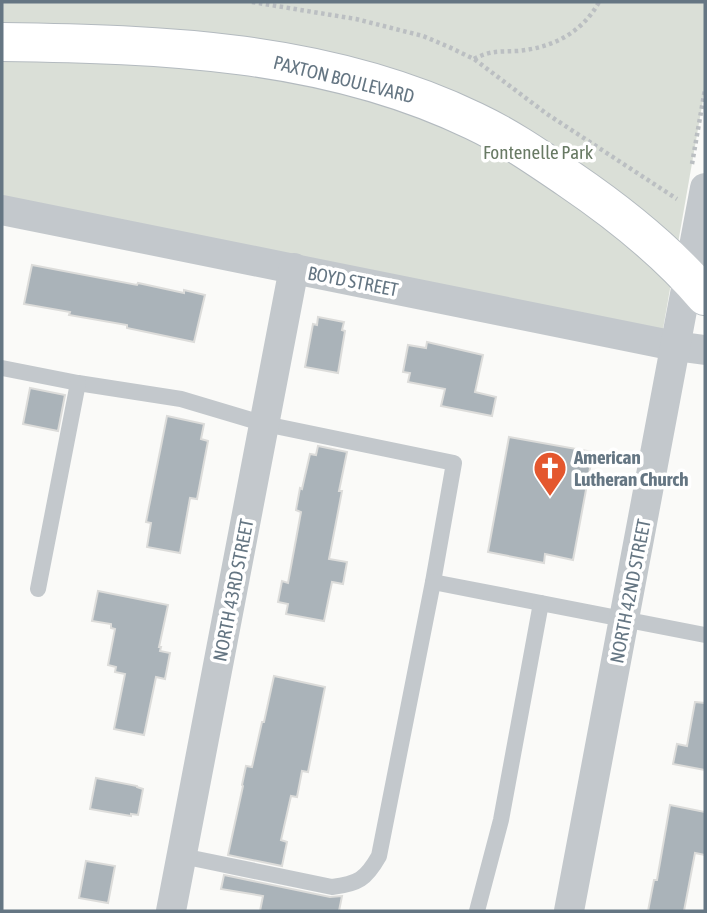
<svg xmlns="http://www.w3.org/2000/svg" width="707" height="913" viewBox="0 0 707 913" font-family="'Asap Condensed',sans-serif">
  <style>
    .green { fill: #dadfd7 }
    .building { fill: #aab3b9; stroke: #dcdcda; stroke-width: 2 }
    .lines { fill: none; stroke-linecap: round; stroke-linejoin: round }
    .secondary-casing { stroke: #b3babf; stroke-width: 40 }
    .path { stroke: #bbbfc2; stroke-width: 4.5; stroke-dasharray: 3.5 3.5; stroke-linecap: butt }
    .lane { stroke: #c3c8cc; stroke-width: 16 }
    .street { stroke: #c3c8cc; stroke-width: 30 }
    .secondary { stroke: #fff; stroke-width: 38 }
    .labels { text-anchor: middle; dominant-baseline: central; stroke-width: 7; stroke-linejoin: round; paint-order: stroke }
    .street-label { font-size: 19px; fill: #657683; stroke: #fff }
    .park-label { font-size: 19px; fill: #687a64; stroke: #fff }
    .poi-label { font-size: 19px; font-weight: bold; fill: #657683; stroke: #fff; text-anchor: start }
  </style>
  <rect width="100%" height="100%" fill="#fafaf8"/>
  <polygon class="green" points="2,2 705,2 705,89 663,329 2,197"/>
  <g class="building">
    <polygon points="32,265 137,285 138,283 184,293 184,290 205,295 194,342 127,328 127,325 69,315 70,312 24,304"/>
    <polygon points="318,317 344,322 342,330 345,331 338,373 305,367 313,324 317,325"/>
    <polygon points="427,342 483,355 475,392 496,397 492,416 441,406 445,389 408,382 410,373 403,372 408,345 426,348"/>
    <polygon points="30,388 65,395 58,431 23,424"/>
    <polygon points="167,416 204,424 201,439 208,441 197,499 190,498 180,553 147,547 151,523 146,522"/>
    <polygon points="509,437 593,452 573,560 545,554 544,563 488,552"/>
    <polygon points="318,446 347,452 339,491 342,491 329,559 347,562 343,584 332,582 324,621 286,614 288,604 278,602 282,581 288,583 301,512 296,510 300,488 302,489 310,454 316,455"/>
    <polygon points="98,591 168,605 159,647 161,647 160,651 170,653 165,679 156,677 144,735 114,729 125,674 115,672 116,667 108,665 115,629 111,628 111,624 92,621"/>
    <polygon points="274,676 325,687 308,772 302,771 297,797 291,796 281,840 287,842 282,866 228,855 243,786 242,785 246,766 252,767 262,722 264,722"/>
    <polygon points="695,702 705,703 705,770 673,764 677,744 687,746"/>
    <polygon points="96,778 137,786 137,787 143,789 138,815 131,814 131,816 90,809"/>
    <polygon points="670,805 705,812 705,855 695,853 684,911 648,911 654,880 657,880"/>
    <polygon points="86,861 115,866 108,903 79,898"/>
    <polygon points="224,875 330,897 342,896 339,911 260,911 263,896 221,889"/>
  </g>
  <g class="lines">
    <defs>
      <path id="secondary" d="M 2,42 C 162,44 327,50 474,121 C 508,137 538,158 569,179 C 619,213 666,250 705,296"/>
    </defs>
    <use href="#secondary" class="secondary-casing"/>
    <g class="path">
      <polyline points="252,2 356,19 423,36 449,47 474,59 547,114 677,199"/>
      <path d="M 474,59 C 491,50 499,52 517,51 C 552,48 582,33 599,2"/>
      <polyline points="692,164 705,89"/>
    </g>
    <g class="lane">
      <path d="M 2,368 L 78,383 L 181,399 L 265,424 L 454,463 L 433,582 L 379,856 C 366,879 358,884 332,887 L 182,856"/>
      <polyline points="433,582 705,635"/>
      <polyline points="38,589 78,383"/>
      <polyline points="477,911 501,820 541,603"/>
    </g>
    <g class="street">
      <polyline points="2,210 675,346 705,350"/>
      <polyline points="171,911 294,268"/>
      <polyline points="569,911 705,188"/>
    </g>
    <use href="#secondary" class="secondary"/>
  </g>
  <defs>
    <symbol id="church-pin" viewBox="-11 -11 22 30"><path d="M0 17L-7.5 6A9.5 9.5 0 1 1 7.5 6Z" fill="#e4572e" stroke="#fff"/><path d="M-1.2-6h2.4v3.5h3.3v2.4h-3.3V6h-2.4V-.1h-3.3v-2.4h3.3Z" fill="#fff"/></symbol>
  </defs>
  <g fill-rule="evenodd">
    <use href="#church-pin" x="531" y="449" width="38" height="52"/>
  </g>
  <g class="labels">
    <g class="street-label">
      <text transform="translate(344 79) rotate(14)">PAXTON BOULEVARD</text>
      <text transform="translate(353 281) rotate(11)">BOYD STREET</text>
      <text transform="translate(233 590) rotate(-79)">NORTH 43RD STREET</text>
      <text transform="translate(630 591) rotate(-79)">NORTH 42ND STREET</text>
    </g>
    <g class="park-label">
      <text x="538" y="152">Fontenelle Park</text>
    </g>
    <g class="poi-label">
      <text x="574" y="457">American<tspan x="574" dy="22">Lutheran Church</tspan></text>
    </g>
  </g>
  <rect width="707" height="913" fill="none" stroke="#657683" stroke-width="7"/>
</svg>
